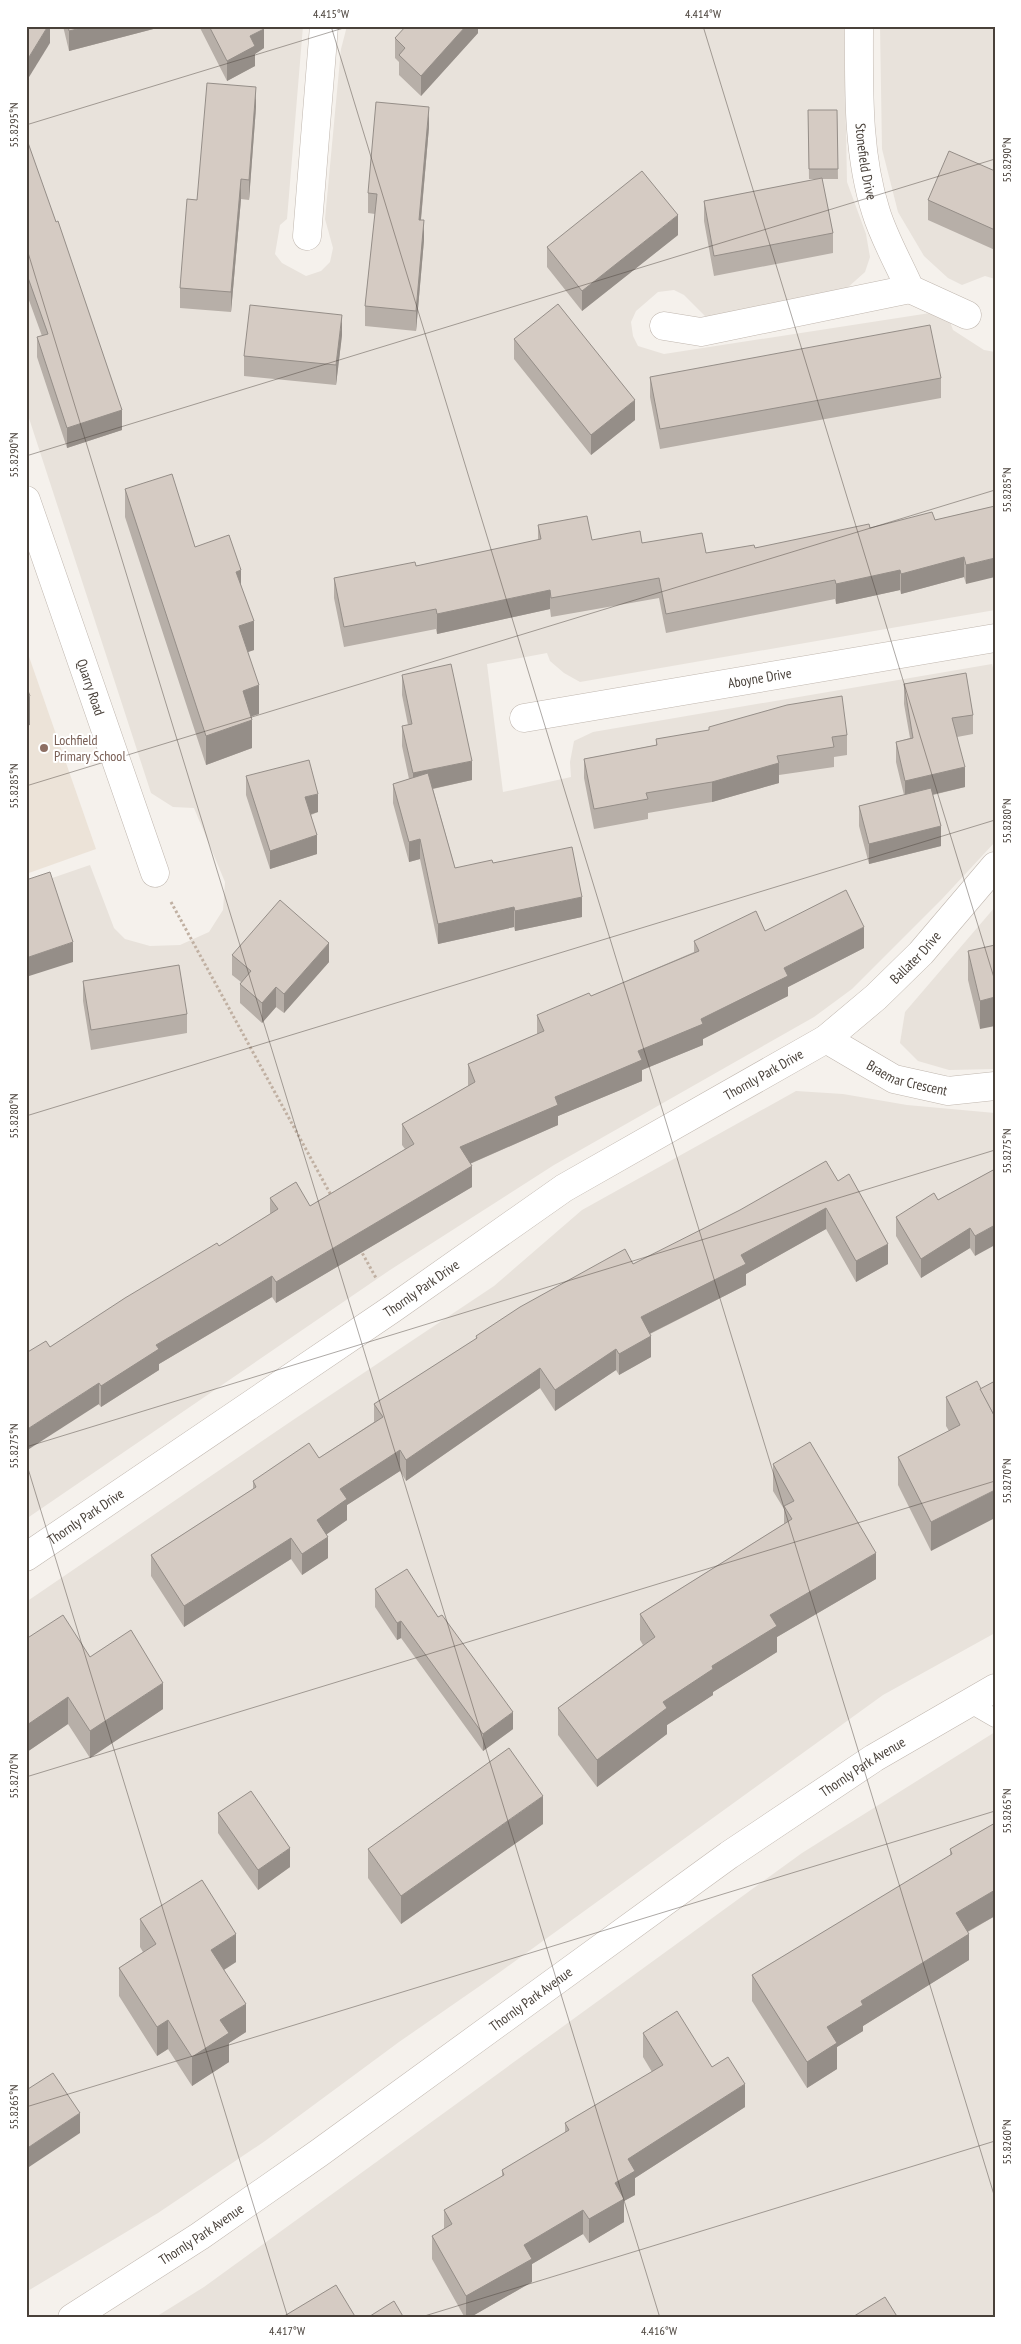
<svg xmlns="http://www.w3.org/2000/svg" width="1021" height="2344" viewBox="0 0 1021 2344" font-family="'PT Sans Narrow',sans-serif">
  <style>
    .residential { fill: #e8e2db }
    .education { fill: #ece3d8 }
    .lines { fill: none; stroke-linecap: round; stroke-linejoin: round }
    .service-casing { stroke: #c0b7af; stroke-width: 19 }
    .minor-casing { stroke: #c0b7af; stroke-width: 29 }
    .path { stroke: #c0b0a2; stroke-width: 3; stroke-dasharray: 2.5 2.5; stroke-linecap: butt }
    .service { stroke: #fff; stroke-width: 18 }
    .minor { stroke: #fff; stroke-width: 28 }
    .wall { fill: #b7afa8 }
    .shaded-wall { fill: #958e88 }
    .building { fill: #d5cbc3; stroke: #958e88 }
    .ticks { fill: none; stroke: #49413a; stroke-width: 1; stroke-opacity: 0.45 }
    .education-dot { fill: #8d6e63; stroke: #fff; stroke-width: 2 }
    .labels { text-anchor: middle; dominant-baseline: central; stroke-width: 4; stroke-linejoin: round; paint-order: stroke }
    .street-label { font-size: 14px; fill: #49413a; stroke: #fff }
    .education-label { font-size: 14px; fill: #785e54; stroke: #fff; text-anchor: start }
    .neatline { fill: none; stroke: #49413a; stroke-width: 2 }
    .ticks-label { font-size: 12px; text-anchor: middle; fill: #49413a }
  </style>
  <rect width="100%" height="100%" fill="#f5f1ec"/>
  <g class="residential">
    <polygon points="26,26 303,26 287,219 280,225 275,254 282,263 306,276 321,271 330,262 333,248 325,219 341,49 347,26 844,26 847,182 866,234 870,257 865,272 846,289 706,317 684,295 674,290 658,292 636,311 631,322 633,336 638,346 664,354 943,311 948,316 953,330 984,350 995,352 995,610 580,682 564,673 550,661 547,653 487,664 503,792 571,777 570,762 574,741 593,732 992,664 995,675 995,842 942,899 852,989 814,1017 554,1165 390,1270 26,1519 26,887 90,865 114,928 125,939 150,946 180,945 209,932 223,910 225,882 194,808 173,807 151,793 26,409"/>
    <polygon points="880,26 995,26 995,279 985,276 962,285 948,278 924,256 898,212 882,149"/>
    <polygon points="995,907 995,1069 949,1070 918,1061 900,1043 905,1012"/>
    <polygon points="796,1091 843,1094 907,1105 995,1113 995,1633 883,1695 500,1972 399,2042 265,2141 158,2213 26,2292 26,1602 293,1420 494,1286 582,1210"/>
    <polygon points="995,1732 995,2318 154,2318 204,2287 802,1853"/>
  </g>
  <polygon class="education" points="26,648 96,849 26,874"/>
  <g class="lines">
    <defs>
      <polyline id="service" points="969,1703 995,1718"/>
      <g id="minor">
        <path id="s1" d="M 859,26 C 859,88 857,153 876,212 C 884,238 899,264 910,289 L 967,315"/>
        <polyline points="307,236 324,26"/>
        <polyline points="664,326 701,332 910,289"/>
        <path id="s2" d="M 26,500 L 155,873"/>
        <path id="s3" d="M 524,718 L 995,638"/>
        <path id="s4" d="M 826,1039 L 894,1079 L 948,1091 L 995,1086"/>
        <path id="s5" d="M 26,1557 L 392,1309 L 564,1188 L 826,1039 L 876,997 L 921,953 L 995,866"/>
        <path id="s6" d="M 72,2318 L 200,2236 L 319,2153 L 729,1855 L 874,1758 L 995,1688"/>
      </g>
    </defs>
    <use href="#service" class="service-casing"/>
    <use href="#minor" class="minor-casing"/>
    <g class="path">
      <polyline points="171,902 332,1197"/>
      <polyline points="360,1249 376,1278"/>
    </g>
    <use href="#service" class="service"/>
    <use href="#minor" class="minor"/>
  </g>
  <g class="wall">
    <polygon points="63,26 161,26 161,27 69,51"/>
    <polygon points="199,26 263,26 264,48 255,54 255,66 227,81"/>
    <polygon points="478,26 478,33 421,96 399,75 399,62 395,58 395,38"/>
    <polygon points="256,107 249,200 241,199 231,312 180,308 180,288 197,200"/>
    <polygon points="808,110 837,110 838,179 822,179 833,233 833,253 714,276 704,221 704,201 820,179 809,179"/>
    <polygon points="429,127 421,220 424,240 416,331 365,326 365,306 375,214 368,213 368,193"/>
    <polygon points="26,137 122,430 67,448 37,357 37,337 42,336 26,292"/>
    <polygon points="995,171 995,250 928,220 928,200"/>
    <polygon points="678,235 582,311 547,267 547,247"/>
    <polygon points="342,335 336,385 244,376 244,356"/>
    <polygon points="514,339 635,420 591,455 514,359"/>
    <polygon points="650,377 941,378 941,398 660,449 650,397"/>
    <polygon points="125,489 241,585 254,650 248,652 259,714 251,716 252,748 206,765 125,517"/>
    <polygon points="995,506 966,584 964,577 901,594 900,590 836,604 835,599 666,633 659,598 551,617 550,609 437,634 436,629 344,647 334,598 334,578 416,566 538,540 538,525 592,540 642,543 706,553 755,548 870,528 935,520"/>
    <polygon points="402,675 472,780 433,789 455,868 493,863 582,917 515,931 514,927 438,944 420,859 409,862 393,803 393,784 409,779 402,746 402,726 408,725 402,695"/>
    <polygon points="904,684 973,715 973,734 957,737 965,787 933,795 941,846 869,864 859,826 859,806 904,795 896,762 896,742 910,738 904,704"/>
    <polygon points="709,727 847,735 847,755 834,757 834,767 779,775 779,783 712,802 648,813 648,819 594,829 584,778 584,759 656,745 656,739 709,731"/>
    <polygon points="246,776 318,812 311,815 317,854 270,869 246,795"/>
    <polygon points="765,931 864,948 788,987 788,996 703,1039 703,1045 642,1070 642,1081 558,1116 558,1125 470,1164 472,1187 276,1303 272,1297 159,1364 159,1370 101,1407 50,1347 219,1246 270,1214 270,1198 310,1206 405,1149 402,1145 402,1124 468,1086 468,1064 537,1034 537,1015 591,996 694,952 694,941"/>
    <polygon points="995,945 980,1029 968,980 968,951"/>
    <polygon points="232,955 329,962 284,1013 276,1007 262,1023 240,1003 240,984 241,982 232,975"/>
    <polygon points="83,981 187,1014 187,1033 91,1050 83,1001"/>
    <polygon points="995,1169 975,1256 970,1248 921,1278 896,1236 896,1217 938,1200"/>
    <polygon points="838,1181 888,1264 856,1282 826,1229 746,1274 746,1285 650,1334 651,1357 619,1375 616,1370 555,1411 540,1388 406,1481 400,1471 347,1505 347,1520 327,1534 328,1558 302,1575 291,1559 184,1627 151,1576 151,1555 253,1489 253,1481 319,1458 374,1422 374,1404 476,1339 476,1336 633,1264"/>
    <polygon points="977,1381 931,1551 898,1485 898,1457 949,1431 946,1426 946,1397"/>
    <polygon points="773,1464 876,1579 777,1637 777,1652 713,1692 713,1695 667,1725 667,1734 597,1787 558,1735 558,1708 643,1645 640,1640 640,1614 784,1524 784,1509 773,1491"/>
    <polygon points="375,1589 438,1617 513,1729 483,1751 401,1638 397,1640 375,1607"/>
    <polygon points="26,1639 90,1657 163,1709 90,1758 68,1724 27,1752"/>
    <polygon points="218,1813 290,1867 258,1890 218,1833"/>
    <polygon points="995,1823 995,1916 968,1932 969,1960 863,2026 863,2031 837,2047 837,2069 807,2088 752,2001 752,1975 950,1856 950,1849"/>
    <polygon points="543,1824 401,1924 368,1878 368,1849"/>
    <polygon points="140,1919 236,1962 224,1970 246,2032 229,2043 229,2062 192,2086 168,2049 157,2056 119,1996 119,1968 143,1952 140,1947"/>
    <polygon points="643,2033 712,2067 745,2107 635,2178 635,2195 624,2201 624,2222 589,2243 583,2234 532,2264 532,2282 469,2318 465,2318 432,2259 432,2236 444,2229 444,2210 502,2177 502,2170 565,2133 565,2123 652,2072 643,2057"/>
  </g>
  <g class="shaded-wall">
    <polygon points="48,26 50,26 50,43 26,82 26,62"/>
    <polygon points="89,26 161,26 161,27 69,51 69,31"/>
    <polygon points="466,26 478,26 478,33 421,96 421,76"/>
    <polygon points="264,29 264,48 255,54 255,66 227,81 227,61 250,36"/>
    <polygon points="256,87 256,107 249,200 249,180"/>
    <polygon points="429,107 429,127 419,240 419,220"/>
    <polygon points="241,179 241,199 231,312 231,292"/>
    <polygon points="678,215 678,235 582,311 582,291"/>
    <polygon points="424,220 424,240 416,331 416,311"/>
    <polygon points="342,315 342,335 336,385 336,365"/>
    <polygon points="635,400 635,420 591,455 591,435"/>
    <polygon points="122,410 122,430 67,448 67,428"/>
    <polygon points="964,557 964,577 901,594 901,574"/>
    <polygon points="995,558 995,577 966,584 966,565"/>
    <polygon points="241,570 241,599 236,572"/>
    <polygon points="900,570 900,590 836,604 836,584"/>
    <polygon points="550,590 550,609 437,634 437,614"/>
    <polygon points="254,621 254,650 239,655 239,626"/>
    <polygon points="259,685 259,714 243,719 243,691"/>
    <polygon points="30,696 30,725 26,726 26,698"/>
    <polygon points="252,720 252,748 206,765 206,736"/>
    <polygon points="472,761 472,780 413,793 413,773"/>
    <polygon points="779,763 779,783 712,802 712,782"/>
    <polygon points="965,767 965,787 905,801 905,781"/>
    <polygon points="318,794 318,812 305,816 305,797"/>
    <polygon points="941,826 941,846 869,864 869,844"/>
    <polygon points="317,835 317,854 270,869 270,851"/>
    <polygon points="420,839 420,859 409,862 409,842"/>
    <polygon points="582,897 582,917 515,931 515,911"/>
    <polygon points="514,907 514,927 438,944 438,924"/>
    <polygon points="864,927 864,948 788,987 788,996 703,1039 703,1045 642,1070 642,1081 558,1116 558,1125 460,1168 460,1147 638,1051 701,1019 784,968"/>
    <polygon points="73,942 73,962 26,977 26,958"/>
    <polygon points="329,943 329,962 284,1013 284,994"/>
    <polygon points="276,987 276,1007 262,1023 262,1003"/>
    <polygon points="995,997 995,1026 980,1029 980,1001"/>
    <polygon points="472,1166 472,1187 276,1303 276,1282"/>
    <polygon points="826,1208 826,1229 746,1274 746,1285 641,1338 641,1317 741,1255"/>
    <polygon points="995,1225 995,1245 975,1256 975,1236"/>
    <polygon points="970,1228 970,1248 921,1278 921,1259"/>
    <polygon points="888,1244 888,1264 856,1282 856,1261"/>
    <polygon points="272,1276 272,1297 159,1364 159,1370 101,1407 101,1386 156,1345"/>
    <polygon points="651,1336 651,1357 619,1375 619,1354"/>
    <polygon points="616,1349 616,1370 555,1411 555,1390"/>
    <polygon points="540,1368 540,1388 406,1481 406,1460"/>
    <polygon points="99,1383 99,1404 26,1451 26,1430"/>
    <polygon points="400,1450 400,1471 347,1505 347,1520 317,1541 317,1520 340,1489"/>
    <polygon points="995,1490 995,1518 931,1551 931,1522"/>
    <polygon points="328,1537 328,1558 302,1575 302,1554"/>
    <polygon points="291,1538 291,1559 184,1627 184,1606"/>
    <polygon points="876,1553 876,1579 777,1637 777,1652 713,1692 713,1695 667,1725 667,1734 597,1787 597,1760 663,1702 712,1666 770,1615"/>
    <polygon points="401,1621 401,1638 397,1640 397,1623"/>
    <polygon points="163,1683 163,1709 90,1758 90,1731"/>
    <polygon points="68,1697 68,1724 27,1752 27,1725"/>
    <polygon points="513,1712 513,1729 483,1751 483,1734"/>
    <polygon points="543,1796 543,1824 401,1924 401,1896"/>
    <polygon points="290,1848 290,1867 258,1890 258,1870"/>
    <polygon points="995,1890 995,1916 956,1938 956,1913"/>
    <polygon points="236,1934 236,1962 211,1978 211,1950"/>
    <polygon points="969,1934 969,1960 863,2026 863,2031 837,2047 837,2069 807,2088 807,2062 827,2027 861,2001"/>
    <polygon points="246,2004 246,2032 229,2043 229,2062 192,2086 192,2057 220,2020"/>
    <polygon points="168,2020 168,2049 157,2056 157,2027"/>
    <polygon points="745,2084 745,2107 635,2178 635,2195 624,2201 624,2222 589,2243 589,2219 615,2183 628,2159"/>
    <polygon points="80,2113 80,2133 26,2169 26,2149"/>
    <polygon points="583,2210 583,2234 532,2264 532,2282 469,2318 466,2318 466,2296 524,2245"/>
  </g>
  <g class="building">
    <polygon points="26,26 48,26 26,62"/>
    <polygon points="68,26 89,26 69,31"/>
    <polygon points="209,26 263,26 264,29 250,36 255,46 227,61"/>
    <polygon points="406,26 466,26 421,76 399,55 405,48 395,38"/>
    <polygon points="207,83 256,87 249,180 241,179 231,292 180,288 187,199 197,200"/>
    <polygon points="376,102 429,107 419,220 424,220 416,311 365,306 377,194 368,193"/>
    <polygon points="808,110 837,110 838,169 809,169"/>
    <polygon points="26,137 56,222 58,221 122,410 67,428 37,337 48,334 26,272"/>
    <polygon points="949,151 995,171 995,230 928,200"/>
    <polygon points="642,171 678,215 582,291 547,247"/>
    <polygon points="822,178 833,233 714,256 704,201"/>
    <polygon points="558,304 635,400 591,435 514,339"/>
    <polygon points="250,305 342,315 336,365 244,356"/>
    <polygon points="930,325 941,378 660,429 650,377"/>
    <polygon points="172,474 195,547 229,535 241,570 236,572 254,621 239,626 259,685 243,691 252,720 206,736 125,489"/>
    <polygon points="995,506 995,558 966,565 964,557 901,574 900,570 836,584 835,580 666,614 659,578 551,598 550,590 437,614 436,609 344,627 334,578 415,562 416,566 541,539 538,525 587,516 592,540 640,531 642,543 702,533 706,553 754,545 755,548 869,524 870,528 932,512 935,520"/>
    <polygon points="451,664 472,761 413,773 402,726 412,724 402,675"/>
    <polygon points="966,673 973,715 952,718 965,767 905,781 896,742 913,738 904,684"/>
    <polygon points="26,685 30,696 26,698"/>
    <polygon points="842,696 847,735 832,737 834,747 777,756 779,763 712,782 646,793 648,799 594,809 584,759 657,745 656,739 709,730 709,727 787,705"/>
    <polygon points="309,760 318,794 305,797 317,835 270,851 246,776"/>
    <polygon points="428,773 455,868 492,860 493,863 572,847 582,897 515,911 514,907 438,924 420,839 409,842 393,784"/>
    <polygon points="931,788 941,826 869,844 859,806"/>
    <polygon points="50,872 73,942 26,958 26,880"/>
    <polygon points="846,890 864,927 784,968 788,976 701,1019 703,1024 638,1051 642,1060 555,1097 558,1105 460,1147 472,1166 276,1282 272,1276 156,1345 159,1349 101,1386 99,1383 26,1430 26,1353 46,1341 50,1347 125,1298 217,1243 219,1246 278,1209 270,1198 296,1182 310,1206 414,1144 402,1124 475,1082 468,1064 544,1031 537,1015 589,993 591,996 699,951 694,941 756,911 765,931"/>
    <polygon points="280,900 329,943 284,994 276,987 262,1003 240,984 251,971 232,955"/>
    <polygon points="995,945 995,997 980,1001 968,951"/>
    <polygon points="179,965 187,1014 91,1030 83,981"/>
    <polygon points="826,1161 838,1181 849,1174 888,1244 856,1261 826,1208 741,1255 746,1264 641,1317 651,1336 619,1354 616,1349 555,1390 540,1368 406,1460 400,1450 340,1489 347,1499 317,1520 328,1537 302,1554 291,1538 184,1606 151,1555 256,1487 253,1481 309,1443 319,1458 383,1417 374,1404 477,1338 476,1336 520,1307 625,1249 633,1264 740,1210"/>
    <polygon points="995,1169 995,1225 975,1236 970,1228 921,1259 896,1217 934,1193 938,1200"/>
    <polygon points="977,1381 995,1417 995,1490 931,1522 898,1457 960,1425 946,1397"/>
    <polygon points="995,1381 995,1417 980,1389"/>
    <polygon points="810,1442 876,1553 770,1615 777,1626 712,1666 713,1669 663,1702 667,1708 597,1760 558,1708 655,1637 640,1614 792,1519 784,1506 794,1501 773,1464"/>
    <polygon points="407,1569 438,1617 442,1615 513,1712 483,1734 401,1621 397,1623 375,1589"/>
    <polygon points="63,1615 90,1657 131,1630 163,1683 90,1731 68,1697 27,1725 26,1639"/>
    <polygon points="509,1748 543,1796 401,1896 368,1849"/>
    <polygon points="251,1791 290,1848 258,1870 218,1813"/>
    <polygon points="995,1823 995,1890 956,1913 969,1934 861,2001 863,2005 827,2027 837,2043 807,2062 752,1975 952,1854 950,1849"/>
    <polygon points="202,1880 236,1934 211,1950 246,2004 220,2020 229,2033 192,2057 168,2020 157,2027 119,1968 156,1944 140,1919"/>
    <polygon points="677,2011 712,2067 728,2057 745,2084 628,2159 635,2171 615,2183 624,2199 589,2219 583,2210 524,2245 532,2259 466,2296 432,2236 452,2224 444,2210 504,2175 502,2170 569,2130 565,2123 663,2065 643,2033"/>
    <polygon points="53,2073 80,2113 26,2149 26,2087 28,2089"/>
    <polygon points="336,2285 356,2318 281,2318"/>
    <polygon points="885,2297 898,2318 851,2318"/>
    <polygon points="394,2301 404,2318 367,2318"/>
  </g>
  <path class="ticks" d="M 331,26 L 995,2198M 703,26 L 995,981M 26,125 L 350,26M 26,246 L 660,2318M 26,456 L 995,159M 26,786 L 995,490M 26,1116 L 995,820M 26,1447 L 995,1150M 26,1462 L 288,2318M 26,1777 L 995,1481M 26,2107 L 995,1811M 418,2318 L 995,2141"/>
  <circle class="education-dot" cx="44" cy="748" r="5"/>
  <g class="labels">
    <g class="street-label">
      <text stroke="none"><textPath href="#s1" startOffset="136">Stonefield Drive</textPath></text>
      <text stroke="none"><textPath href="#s3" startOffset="239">Aboyne Drive</textPath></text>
      <text stroke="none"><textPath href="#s2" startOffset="198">Quarry Road</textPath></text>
      <text stroke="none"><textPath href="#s5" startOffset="1075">Ballater Drive</textPath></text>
      <text stroke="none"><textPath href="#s5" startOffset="882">Thornly Park Drive</textPath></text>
      <text stroke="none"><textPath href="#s4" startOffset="91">Braemar Crescent</textPath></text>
      <text stroke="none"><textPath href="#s5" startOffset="478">Thornly Park Drive</textPath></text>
      <text stroke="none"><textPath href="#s5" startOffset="72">Thornly Park Drive</textPath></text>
      <text stroke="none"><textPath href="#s6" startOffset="964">Thornly Park Avenue</textPath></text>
      <text stroke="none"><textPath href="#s6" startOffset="559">Thornly Park Avenue</textPath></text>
      <text stroke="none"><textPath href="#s6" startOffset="154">Thornly Park Avenue</textPath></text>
    </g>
    <g class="education-label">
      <text x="54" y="740">Lochfield<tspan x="54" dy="16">Primary School</tspan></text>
    </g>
  </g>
  <rect width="1021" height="2344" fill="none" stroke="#ffffff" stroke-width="55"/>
  <rect x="28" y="28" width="966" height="2288" class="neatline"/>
  <g class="ticks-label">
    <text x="331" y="18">4.415°W</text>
    <text x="703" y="18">4.414°W</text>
    <text transform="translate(14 125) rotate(-90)" y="4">55.8295°N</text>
    <text transform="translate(1007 160) rotate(-90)" y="4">55.8290°N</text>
    <text transform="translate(14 455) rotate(-90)" y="4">55.8290°N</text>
    <text transform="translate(1007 490) rotate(-90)" y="4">55.8285°N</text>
    <text transform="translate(14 786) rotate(-90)" y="4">55.8285°N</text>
    <text transform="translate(1007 821) rotate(-90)" y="4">55.8280°N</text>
    <text transform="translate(14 1116) rotate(-90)" y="4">55.8280°N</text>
    <text transform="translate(1007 1151) rotate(-90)" y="4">55.8275°N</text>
    <text transform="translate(14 1446) rotate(-90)" y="4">55.8275°N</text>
    <text transform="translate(1007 1481) rotate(-90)" y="4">55.8270°N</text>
    <text transform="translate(14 1776) rotate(-90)" y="4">55.8270°N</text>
    <text transform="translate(1007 1811) rotate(-90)" y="4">55.8265°N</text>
    <text transform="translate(14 2107) rotate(-90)" y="4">55.8265°N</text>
    <text transform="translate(1007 2142) rotate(-90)" y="4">55.8260°N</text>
    <text x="287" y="2335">4.417°W</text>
    <text x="659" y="2335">4.416°W</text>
  </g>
</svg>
